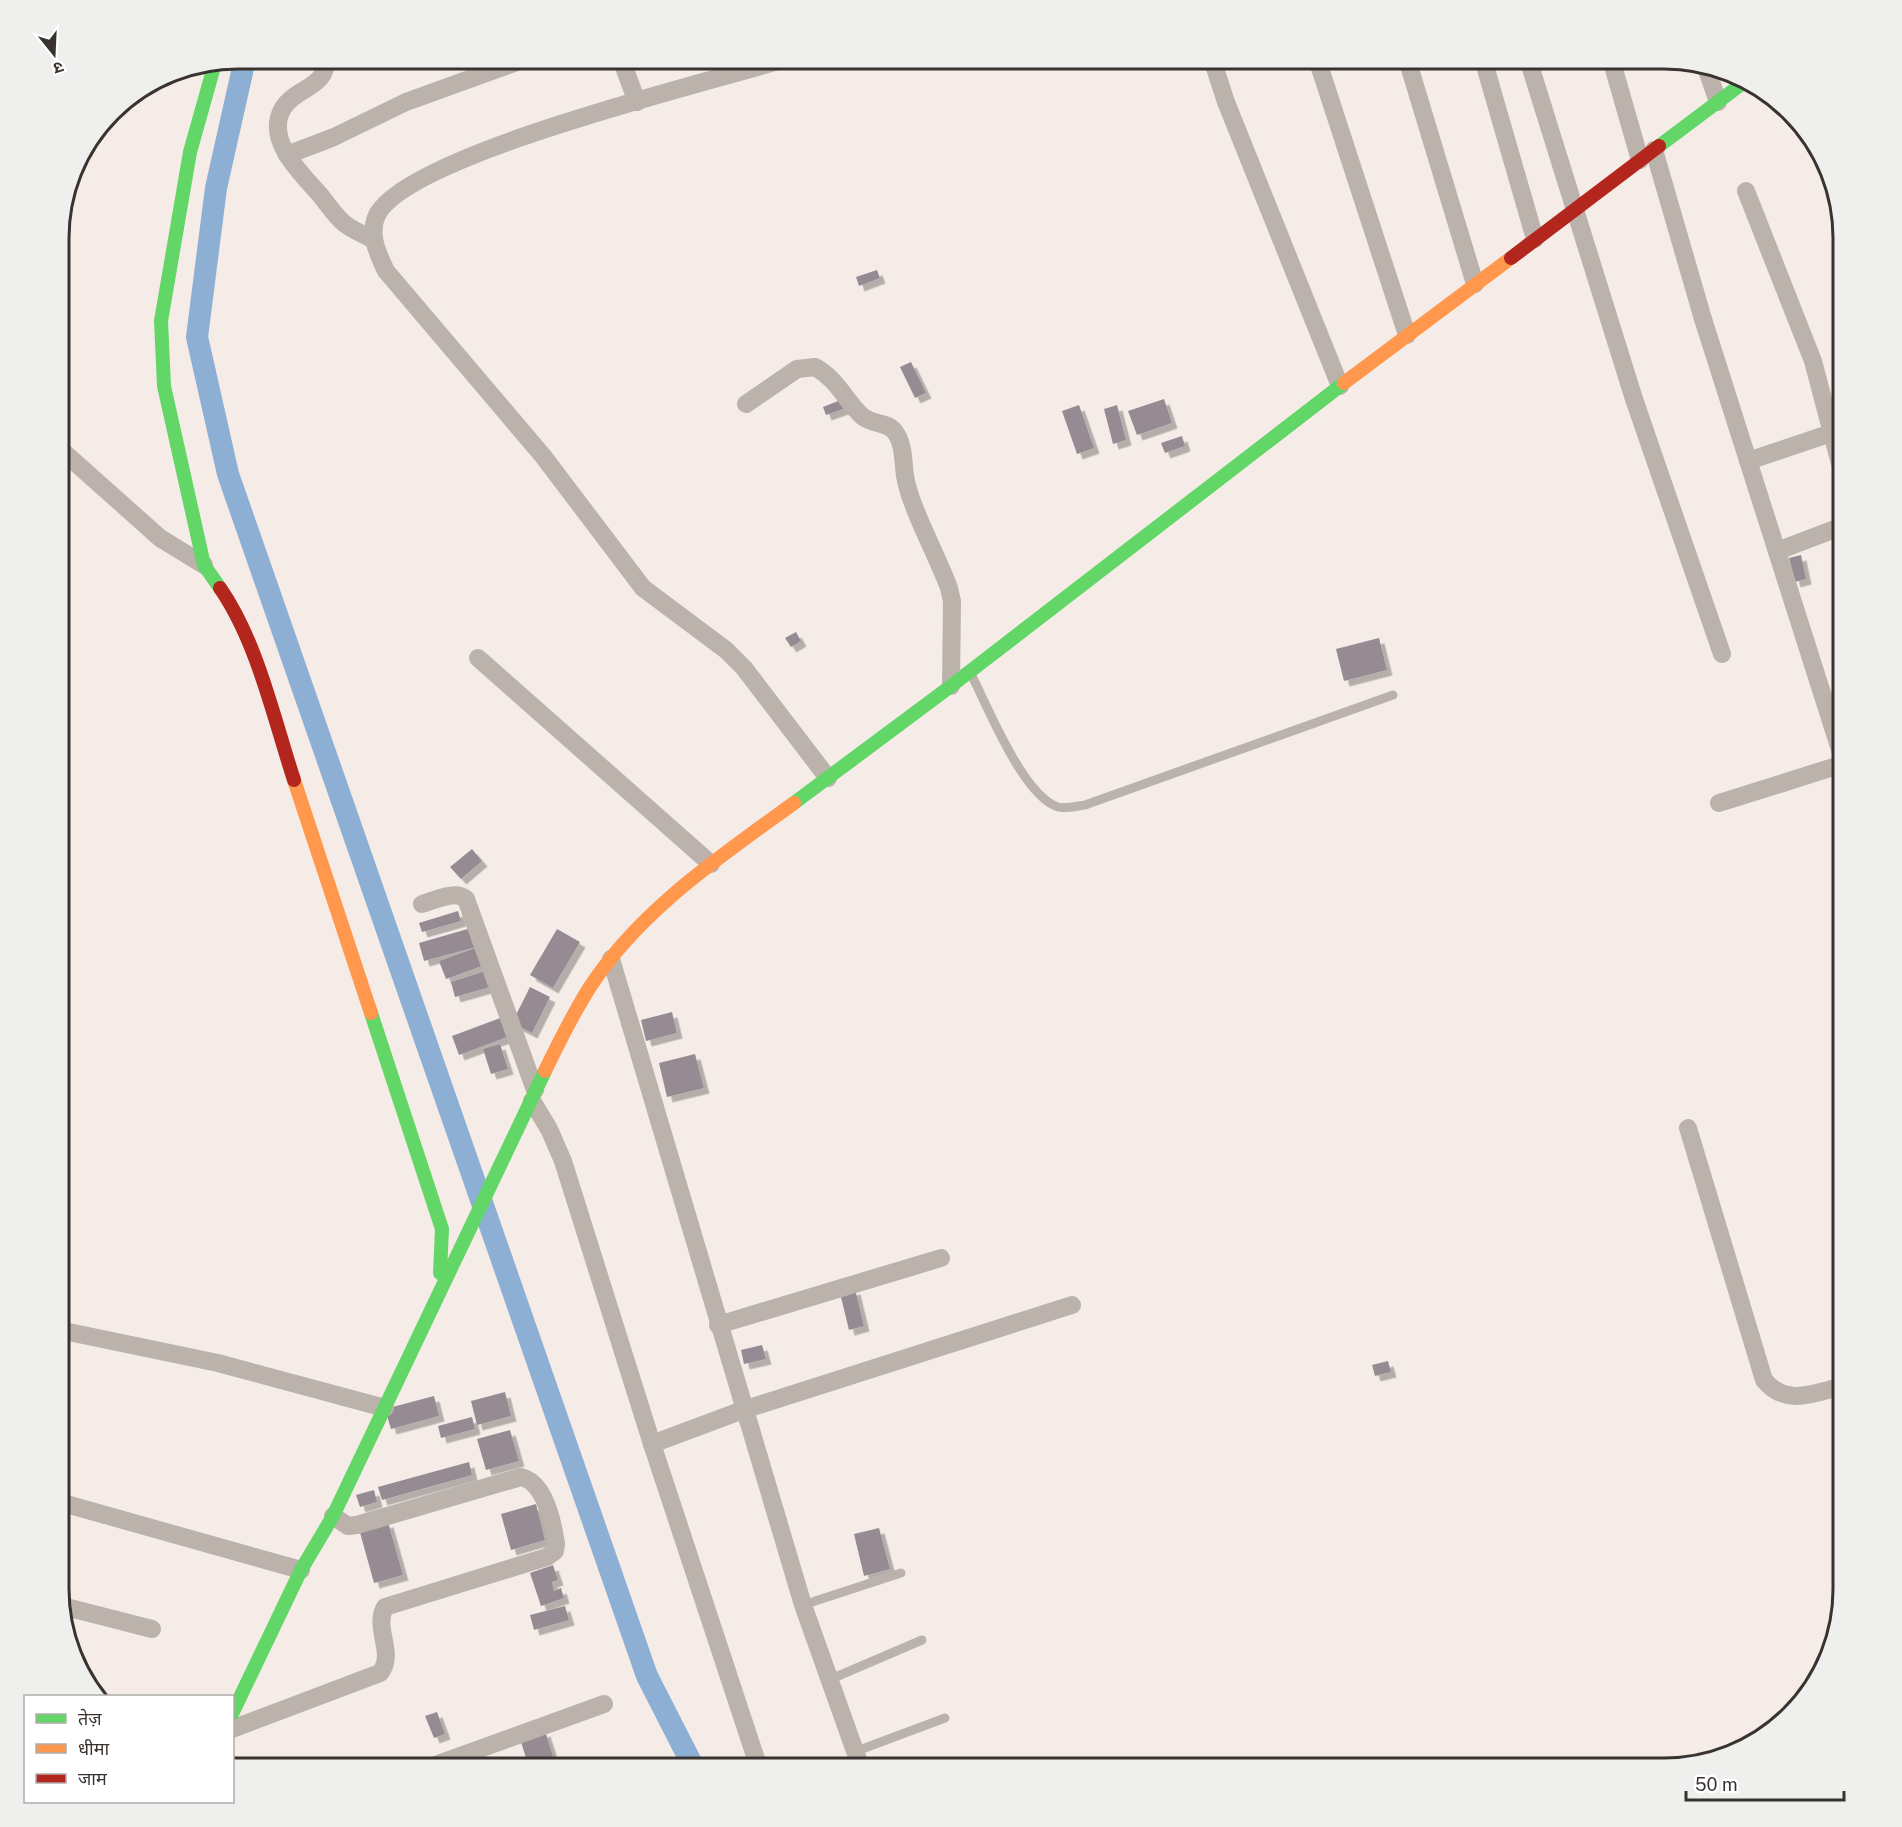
<svg xmlns="http://www.w3.org/2000/svg" width="1902" height="1827" viewBox="0 0 1902 1827" font-family="'Public Sans','Noto Sans Devanagari',sans-serif">
  <style>
    .lines { fill: none; stroke-linecap: round; stroke-linejoin: round }
    .canal { stroke: #8eafd4; stroke-width: 22 }
    .building { fill: #968b93; filter: url(#shadow) }
    .lane { stroke: #bbb2ac; stroke-width: 9 }
    .street { stroke: #bbb2ac; stroke-width: 18 }
    .fast { stroke: #63d668; stroke-width: 14 }
    .slow { stroke: #ff974d; stroke-width: 14 }
    .jam { stroke: #b3261e; stroke-width: 14 }
    .rim { fill: none; stroke: #393330; stroke-width: 3 }
  </style>
  <defs>
    <filter id="shadow"><feDropShadow dx="5.5" dy="5.5" stdDeviation="0" flood-color="#0004"/></filter>
  </defs>
  <rect width="100%" height="100%" fill="#f5ece8"/>
  <g class="lines">
    <polyline class="canal" points="245,59 216,188 197,337 228,474 647,1676 694,1768"/>
  </g>
  <g class="building">
    <polygon points="877,270 880,278 859,286 856,277"/>
    <polygon points="911,362 926,393 915,398 900,367"/>
    <polygon points="843,399 846,408 826,415 823,407"/>
    <polygon points="1164,399 1172,423 1137,435 1128,411"/>
    <polygon points="1079,405 1094,448 1077,454 1062,411"/>
    <polygon points="1117,405 1126,440 1113,444 1104,409"/>
    <polygon points="1182,436 1185,446 1165,453 1161,443"/>
    <polygon points="1801,555 1806,579 1795,582 1789,558"/>
    <polygon points="796,632 801,641 791,647 785,638"/>
    <polygon points="1379,638 1387,670 1344,681 1336,649"/>
    <polygon points="472,849 482,861 461,879 450,867"/>
    <polygon points="458,911 461,921 422,932 419,923"/>
    <polygon points="471,928 476,947 424,961 419,943"/>
    <polygon points="557,929 580,942 553,988 530,975"/>
    <polygon points="475,948 482,966 446,979 439,961"/>
    <polygon points="492,969 497,985 455,997 451,982"/>
    <polygon points="530,987 550,997 532,1033 512,1023"/>
    <polygon points="672,1012 677,1033 646,1041 641,1020"/>
    <polygon points="503,1017 510,1036 459,1055 452,1036"/>
    <polygon points="500,1044 508,1069 491,1074 483,1049"/>
    <polygon points="695,1054 704,1088 667,1097 659,1063"/>
    <polygon points="855,1289 864,1326 849,1330 840,1293"/>
    <polygon points="762,1345 766,1359 744,1364 741,1350"/>
    <polygon points="1388,1361 1391,1372 1375,1376 1372,1365"/>
    <polygon points="505,1392 511,1416 477,1425 471,1401"/>
    <polygon points="434,1396 439,1416 391,1429 385,1409"/>
    <polygon points="472,1417 475,1429 441,1438 438,1426"/>
    <polygon points="510,1430 519,1461 486,1470 477,1439"/>
    <polygon points="469,1462 472,1475 382,1500 378,1487"/>
    <polygon points="374,1490 377,1502 360,1507 356,1495"/>
    <polygon points="536,1504 545,1540 511,1550 501,1514"/>
    <polygon points="388,1522 403,1575 374,1583 359,1529"/>
    <polygon points="879,1528 890,1569 864,1576 854,1534"/>
    <polygon points="553,1565 558,1580 552,1582 554,1591 561,1588 564,1598 541,1606 530,1573"/>
    <polygon points="565,1606 569,1620 534,1630 530,1615"/>
    <polygon points="437,1712 445,1734 434,1738 425,1716"/>
    <polygon points="545,1731 553,1756 528,1764 520,1739"/>
  </g>
  <g class="lines">
    <g class="lane">
      <path d="M 971,674 C 988,707 1023,796 1058,807 C 1065,809 1077,806 1085,805 L 1393,695"/>
      <polyline points="803,1605 901,1573"/>
      <polyline points="831,1679 922,1640"/>
      <polyline points="854,1752 945,1718"/>
    </g>
    <g class="street">
      <path d="M 325,59 C 329,87 296,87 283,108 C 264,140 302,174 321,196 C 328,205 336,217 345,224 C 354,231 365,235 374,240"/>
      <polyline points="621,59 637,102"/>
      <path d="M 785,59 C 710,82 408,154 377,215 C 368,234 378,254 386,271 L 543,456 L 643,588 L 726,650 L 744,668 L 828,778"/>
      <polyline points="1212,59 1226,102 1340,386"/>
      <polyline points="1317,59 1407,335"/>
      <polyline points="1407,59 1475,284"/>
      <polyline points="1483,59 1535,239"/>
      <polyline points="1528,59 1634,399 1722,654"/>
      <polyline points="1611,59 1640,160"/>
      <polyline points="1706,67 1718,102"/>
      <polyline points="1654,150 1703,319 1843,759"/>
      <polyline points="287,155 334,137 406,102 525,59"/>
      <polyline points="1746,191 1813,361 1843,475"/>
      <path d="M 746,404 L 797,369 L 815,367 C 837,379 845,400 862,416 C 872,425 887,421 895,432 C 904,444 903,462 905,476 C 910,507 937,555 949,588 L 952,601 L 951,686"/>
      <polyline points="59,448 160,538 204,565"/>
      <polyline points="1748,461 1843,429"/>
      <polyline points="1777,551 1843,526"/>
      <polyline points="478,658 711,864"/>
      <polyline points="1719,803 1843,764"/>
      <path d="M 422,904 C 435,900 455,890 466,899 L 535,1090"/>
      <polyline points="611,959 803,1605 861,1768"/>
      <polyline points="532,1101 549,1129 563,1161 652,1444 759,1768"/>
      <path d="M 1688,1128 L 1764,1380 C 1786,1407 1814,1393 1843,1386"/>
      <polyline points="718,1325 941,1258"/>
      <polyline points="59,1330 218,1363 385,1408"/>
      <polyline points="652,1444 743,1410 1072,1305"/>
      <polyline points="59,1502 301,1570"/>
      <polyline points="62,1606 152,1629"/>
      <path d="M 232,1729 L 380,1673 C 396,1654 373,1628 385,1607 L 547,1557 L 555,1551 L 556,1544 C 553,1523 545,1482 521,1477 L 357,1525 L 348,1526 L 333,1516"/>
      <polyline points="427,1768 604,1704"/>
    </g>
    <g class="fast">
      <polyline points="215,63 190,152 161,321 164,386 204,565 220,588"/>
      <polyline points="1659,146 1747,80"/>
      <polyline points="794,803 951,686 1344,383"/>
      <polyline points="371,1013 442,1229 440,1273"/>
      <polyline points="232,1714 301,1570 333,1516 545,1071"/>
    </g>
    <g class="slow">
      <polyline points="1344,383 1511,258"/>
      <polyline points="294,780 371,1013"/>
      <path d="M 545,1071 C 558,1044 572,1016 588,990 C 638,911 720,857 794,803"/>
    </g>
    <g class="jam">
      <polyline points="1511,258 1659,146"/>
      <path d="M 220,588 C 257,641 274,719 294,780"/>
    </g>
  </g>
  <path d="M0 0H1902V1827H0ZM238 69H1664A169 169 0 0 1 1833 238V1589A169 169 0 0 1 1664 1758H238A169 169 0 0 1 69 1589V238A169 169 0 0 1 238 69Z" fill="#efefee" fill-rule="evenodd"/>
  <path class="rim" d="M238 69H1664A169 169 0 0 1 1833 238V1589A169 169 0 0 1 1664 1758H238A169 169 0 0 1 69 1589V238A169 169 0 0 1 238 69Z"/>
  <rect x="24" y="1695" width="210" height="108" fill="#ffffff" stroke="#b0adac" stroke-width="1.5"/>
  <rect x="36" y="1714" width="30" height="9" fill="#63d668" stroke="#b0adac" stroke-width="1.5"/>
  <text x="78" y="1725" font-size="18" fill="#393330">तेज़</text>
  <rect x="36" y="1744" width="30" height="9" fill="#ff974d" stroke="#b0adac" stroke-width="1.5"/>
  <text x="78" y="1755" font-size="18" fill="#393330">धीमा</text>
  <rect x="36" y="1774" width="30" height="9" fill="#b3261e" stroke="#b0adac" stroke-width="1.5"/>
  <text x="78" y="1785" font-size="18" fill="#393330">जाम</text>
  <g transform="translate(54 54) rotate(162)" stroke="#ffffff" stroke-width="4.5" paint-order="stroke">
  <path d="M0-4.5L10 22L0 15L-10 22Z" fill="#393330"/>
  <text y="-9" font-size="16" font-weight="bold" text-anchor="middle" fill="#393330">उ</text>
  </g>
  <path d="M1686 1791v9h158v-9" fill="none" stroke="#393330" stroke-width="3"/>
  <text x="1695" y="1791" font-size="18" fill="#393330" stroke="#ffffff" stroke-width="4.5" paint-order="stroke">50 m</text>
</svg>
